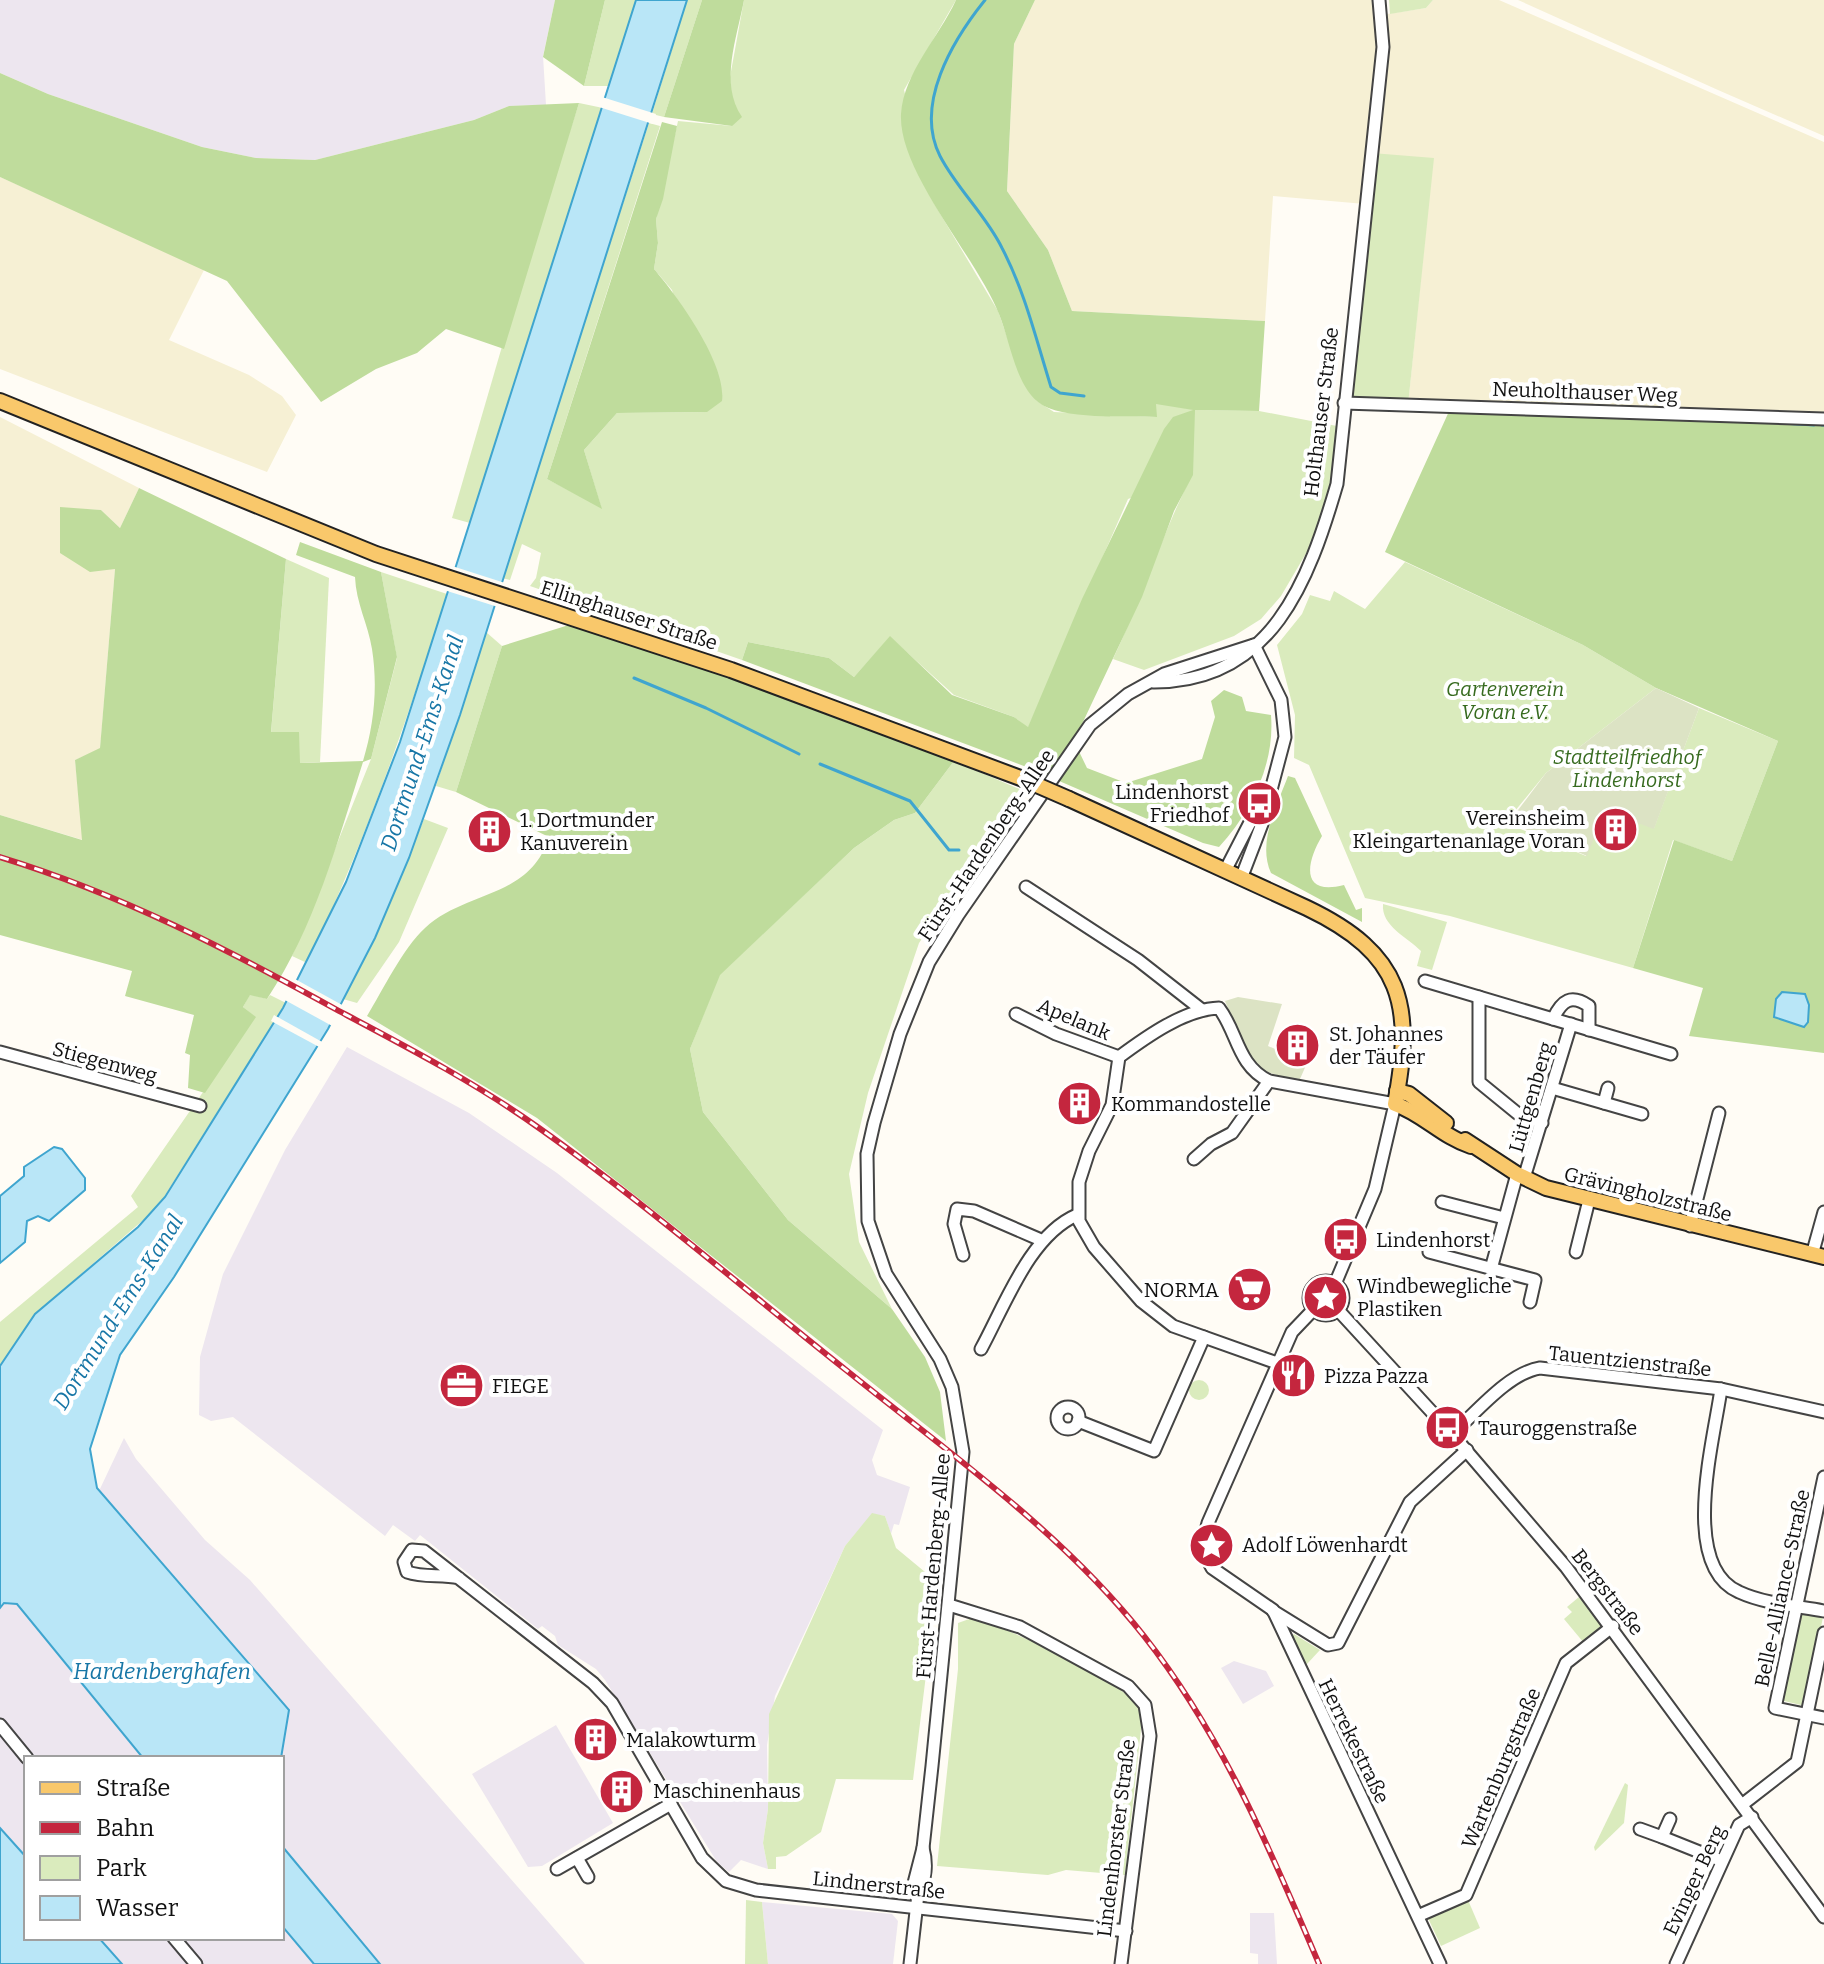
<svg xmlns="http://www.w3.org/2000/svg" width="1824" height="1964" viewBox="0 0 1824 1964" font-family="Bitter,serif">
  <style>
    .industrial { fill: #ede6ef; fill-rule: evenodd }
    .farmland { fill: #f6f0d4 }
    .green { fill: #daebbd }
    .forest { fill: #bfdc9c; fill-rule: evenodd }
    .cemetery { fill: #dce3c4 }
    .water { fill: #b9e6f7; stroke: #3fa5cf; stroke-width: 2 }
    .pier { fill: #fffcf5 }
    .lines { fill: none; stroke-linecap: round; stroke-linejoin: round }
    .stream { stroke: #3fa5cf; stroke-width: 3 }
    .minor-casing { stroke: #444; stroke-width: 15 }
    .major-casing { stroke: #222; stroke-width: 18 }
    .minor { stroke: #fff; stroke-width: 11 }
    .major { stroke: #f9c86b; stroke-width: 14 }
    .rail-casing { stroke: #c4263e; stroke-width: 6 }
    .rail { stroke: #fff; stroke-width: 3; stroke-dasharray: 9; stroke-linecap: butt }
    .major-bridge-casing { stroke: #222; stroke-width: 18; stroke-linecap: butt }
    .major-bridge { stroke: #f9c86b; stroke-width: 14 }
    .labels { text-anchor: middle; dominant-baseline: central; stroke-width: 8; stroke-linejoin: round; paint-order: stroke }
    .street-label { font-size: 20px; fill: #111; stroke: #fff }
    .park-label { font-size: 20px; font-style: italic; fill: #376b1f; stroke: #fff }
    .poi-label { font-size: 20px; fill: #111; stroke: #fff; text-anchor: start }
    .water-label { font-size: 22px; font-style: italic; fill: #1776a6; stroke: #fff }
  </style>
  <rect width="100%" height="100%" fill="#fffcf5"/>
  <g class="industrial">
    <polygon points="0,0 555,0 543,56 546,105 509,106 474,120 315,160 256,158 202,147 48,94 0,73"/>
    <polygon points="347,1047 469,1113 557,1173 883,1430 872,1460 877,1475 910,1487 899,1525 894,1524 891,1534 885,1516 872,1514 845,1546 775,1696 767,1745 768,1809 763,1843 768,1869 741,1860 729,1872 717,1862 605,1680 596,1669 558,1645 555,1636 542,1626 538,1629 420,1535 415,1541 393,1525 385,1536 233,1417 211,1421 199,1415 200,1357 223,1274 285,1150"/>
    <path d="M 124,1438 L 136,1459 L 205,1540 L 250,1580 L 585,1964 L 0,1964 L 0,1608 L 99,1491 ZM 26,1758 L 282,1758 L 282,1938 L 26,1938 Z"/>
    <polygon points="1234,1661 1266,1671 1274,1686 1243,1704 1221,1668"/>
    <polygon points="556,1725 613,1823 542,1866 528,1867 472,1774"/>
    <polygon points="762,1902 892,1914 898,1921 893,1964 768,1964"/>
    <polygon points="1250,1913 1274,1913 1277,1964 1258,1964 1258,1954 1250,1953"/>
  </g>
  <g class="farmland">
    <polygon points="1035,0 1379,0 1381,15 1426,8 1433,0 1499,0 1824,142 1824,416 1408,405 1433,158 1365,204 1273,196 1265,321 1072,311 1048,250 1007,191 1014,44"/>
    <polygon points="1518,0 1824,0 1824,136 1718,90"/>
    <polygon points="0,177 205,268 169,340 249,375 282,396 296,415 267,472 0,369"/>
    <polygon points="0,417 139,488 120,528 101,510 60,508 115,569 100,749 75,760 83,840 0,815"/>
  </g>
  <g class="green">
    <polygon points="605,0 636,0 610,86 584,86"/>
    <polygon points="687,0 702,0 664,117 652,114"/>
    <path d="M 744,0 L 956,0 L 904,90 L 932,200 L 998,311 L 1018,368 L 1037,401 L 1054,412 L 1156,417 L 1156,403 L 1196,410 L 1259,411 L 1342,427 L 1328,516 L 1281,596 L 1261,619 L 1234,636 L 1144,670 L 1113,659 C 1142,598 1162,534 1192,475 L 1128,499 L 1028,728 L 1014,717 L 954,695 L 890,637 L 854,677 L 829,658 L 748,642 L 742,660 L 530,586 L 536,578 L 541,553 L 522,544 L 510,580 L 502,578 L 649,123 L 660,126 L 547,479 L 601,507 L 584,450 L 617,413 L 707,412 L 672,290 L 654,269 L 658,243 L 656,219 L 678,121 L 732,126 L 730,77 Z"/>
    <polygon points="1389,0 1433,0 1426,8 1390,14"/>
    <polygon points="579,103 603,108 470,523 452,518 519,288"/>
    <polygon points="1372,153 1434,158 1408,405 1344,403"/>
    <polygon points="286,559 329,578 320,762 300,763 271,733"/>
    <polygon points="1405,562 1583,645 1656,688 1546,773 1510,817 1509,822 1518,828 1586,856 1605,810 1654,828 1699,708 1778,741 1732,861 1673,840 1633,968 1450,916 1365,898 1309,765 1294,758 1295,715 1277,645 1302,614 1310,595 1330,601 1334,591 1365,609"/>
    <path d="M 381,572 L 447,594 C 407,721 365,843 307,963 L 292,956 L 371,759 L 397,658 Z"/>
    <polygon points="486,632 502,646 456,792 436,786"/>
    <polygon points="954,761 1024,791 919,943 868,1093 849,1174 859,1242 892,1309 788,1220 703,1112 690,1049 719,975 854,848 894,820 915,813"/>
    <polygon points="424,819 448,828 399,942 357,1003 343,999 391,901"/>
    <path d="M 1383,904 L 1447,922 L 1432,970 L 1417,966 L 1421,951 C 1407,937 1381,926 1383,904 Z"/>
    <polygon points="250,994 267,999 270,995 286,1003 157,1208 35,1314 0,1366 0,1322 138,1207 131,1196 255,1017 243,1007"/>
    <circle cx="1199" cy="1390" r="10"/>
    <polygon points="872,1513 885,1516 896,1548 925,1572 936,1594 913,1780 836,1779 821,1832 786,1856 776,1857 776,1869 768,1869 763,1843 768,1809 769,1714 845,1546"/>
    <polygon points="1579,1597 1603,1628 1584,1643 1564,1619 1572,1612 1567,1607"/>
    <polygon points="1799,1612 1823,1617 1805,1706 1780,1700"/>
    <path d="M 972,1618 C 1002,1624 1119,1681 1136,1703 C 1139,1708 1141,1715 1142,1720 L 1125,1875 L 1066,1870 L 1048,1875 L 937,1866 L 958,1669 L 958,1623 Z"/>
    <polygon points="1294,1634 1320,1650 1306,1665 1291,1636"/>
    <polygon points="1625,1783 1628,1785 1624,1823 1595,1851 1594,1847"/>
    <polygon points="746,1900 762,1902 768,1964 745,1964"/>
    <polygon points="1468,1900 1480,1928 1441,1946 1428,1918"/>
  </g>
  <g class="forest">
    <polygon points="555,0 605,0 584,86 543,57"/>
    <path d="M 702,0 L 744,0 C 737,38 719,83 742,117 L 732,126 L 664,117 Z"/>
    <path d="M 956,0 L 1035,0 L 1014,44 L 1007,191 L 1048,250 L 1072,311 L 1265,321 L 1259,411 L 1195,410 L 1193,475 L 1174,511 L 1142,597 L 1074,741 L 1087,768 L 1126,783 L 1202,759 L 1215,717 L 1211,701 L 1224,690 L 1242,697 L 1246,711 L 1271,715 C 1275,763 1252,811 1219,847 L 1203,843 L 1029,768 L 742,660 L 748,642 L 829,658 L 854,677 L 890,636 L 952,695 L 1014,717 L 1028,727 L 1082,599 L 1164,429 L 1173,417 L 1193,410 L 1156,404 L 1157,417 C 1127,415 1061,421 1038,402 C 1015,383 1010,341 999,314 C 977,258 898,172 901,114 C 904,72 939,37 956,0 Z"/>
    <polygon points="0,73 48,94 202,147 256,158 315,160 474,120 509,106 579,103 504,349 446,329 417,353 376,369 321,402 227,281 0,177"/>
    <path d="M 662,122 L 677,126 L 663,199 L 656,219 L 658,243 L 654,269 C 678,297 727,364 722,401 L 707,412 L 617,413 L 584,450 L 602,509 L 547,479 Z"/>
    <path d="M 1451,407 L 1824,423 L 1824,1053 L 1689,1036 L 1703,988 L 1633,968 L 1674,840 L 1732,861 L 1778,741 L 1656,688 L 1583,645 L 1385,552 ZM 1783,992 L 1791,993 L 1808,1022 L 1804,1027 L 1791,1022 Z"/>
    <path d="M 139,488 L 286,559 L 271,732 L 299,732 L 300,763 L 363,761 C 374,725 378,687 372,649 C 368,624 356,603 355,577 L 296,555 L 300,542 L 381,572 L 397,657 L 371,759 L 363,762 C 337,843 315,927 267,999 L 250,995 L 243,1007 L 256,1017 L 205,1093 L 188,1088 L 190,1055 L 185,1053 L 194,1015 L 125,996 L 132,971 L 0,935 L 0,815 L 82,840 L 75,760 L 100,748 L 115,569 L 90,572 L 60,553 L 60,507 L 101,510 L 120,528 Z"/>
    <path d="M 572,624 L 735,678 L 954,761 L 915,813 L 894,820 L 854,848 L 720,975 L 690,1049 L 703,1112 L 788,1220 L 892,1309 L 925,1357 L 940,1392 L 946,1441 L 537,1118 L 367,1016 C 383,990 403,948 425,928 C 466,890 530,899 549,837 L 456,792 L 502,646 Z"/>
    <path d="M 1288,776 L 1295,778 L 1322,836 C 1306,863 1300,896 1344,885 L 1356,910 L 1362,908 L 1362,922 L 1271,873 C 1257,842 1277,806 1288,776 Z"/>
  </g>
  <g class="cemetery">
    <polygon points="1656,688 1699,708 1654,829 1605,811 1587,856 1509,822 1546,773"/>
    <path d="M 1238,997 L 1282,1004 L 1268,1046 L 1307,1063 L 1300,1079 C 1241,1073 1246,1050 1225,1001 Z"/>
  </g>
  <g class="water">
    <polygon points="636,0 687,0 460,715 409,858 375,938 328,1029 174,1277 120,1355 90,1449 97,1488 289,1710 281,1758 143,1758 17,1604 4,1603 0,1608 0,1366 35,1314 138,1227 165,1197 283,1008 346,882 400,742"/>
    <polygon points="1782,992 1805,994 1809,1005 1808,1022 1804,1027 1774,1017 1776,999"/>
    <polygon points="54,1147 62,1149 85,1178 85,1190 49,1221 38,1216 27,1221 25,1242 0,1263 0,1196 24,1176 24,1167"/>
    <polygon points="0,1828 26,1857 26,1938 99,1938 122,1964 0,1964"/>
    <polygon points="282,1846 380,1964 314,1964 282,1926"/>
  </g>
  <g class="pier">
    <polygon points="602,97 656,114 653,124 599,107"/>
    <polygon points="452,566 505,583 498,607 444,590"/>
    <polygon points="295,979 344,1006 334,1027 283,999"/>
    <polygon points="274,1015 324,1043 321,1048 271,1021"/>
  </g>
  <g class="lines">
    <g class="stream">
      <path d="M 985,0 C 952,41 914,105 940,156 C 957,189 986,215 1002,248 C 1025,292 1036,339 1051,387 L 1060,393 L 1084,396"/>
      <polyline points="1782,423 1814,425"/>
      <polyline points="1822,425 1824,425"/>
      <polyline points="634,678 706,708 799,754"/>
      <polyline points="820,764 910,801 949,850 959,850"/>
    </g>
    <defs>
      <g id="minor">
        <polyline points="1344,403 1824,419"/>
        <path d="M 1153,682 C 1272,683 1309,580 1337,484 L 1383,47 L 1379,0"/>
        <polyline points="1226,869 1259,805 1266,799"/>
        <polyline points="1242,876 1262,824 1285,737 1281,700 1254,645"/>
        <polyline points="1026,887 1138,960 1202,1010"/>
        <polyline points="1425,981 1671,1054"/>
        <polyline points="1479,997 1479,1082 1517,1113 1542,1123"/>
        <polyline points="1016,1014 1056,1034 1119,1057"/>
        <path d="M 1553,1019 C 1562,1000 1571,994 1589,1006 L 1589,1030"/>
        <polyline points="0,1052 200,1106"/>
        <polyline points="1552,1088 1642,1114"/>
        <polyline points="1604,1103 1608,1088"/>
        <polyline points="1194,1159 1211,1144 1232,1133 1269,1081"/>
        <polyline points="1524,1178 1571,1024"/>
        <polyline points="1442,1202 1504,1218"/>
        <polyline points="1690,1226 1719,1113"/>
        <polyline points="1429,1252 1535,1280 1530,1302"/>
        <polyline points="1576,1252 1589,1200"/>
        <polyline points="963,1255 954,1224 957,1209 974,1211 1041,1240"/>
        <polyline points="1812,1255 1824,1212"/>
        <polyline points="1491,1269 1517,1174"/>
        <circle cx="1326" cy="1298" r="17"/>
        <path d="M 1313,1310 L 1292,1332 L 1208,1523 C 1203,1540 1203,1553 1212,1568 L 1273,1610 L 1440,1964"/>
        <polyline points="1338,1310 1452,1434 1566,1567 1824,1917"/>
        <path d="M 981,1349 C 1005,1305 1030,1235 1077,1215"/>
        <path d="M 1277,1363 L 1173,1326 L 1141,1301 L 1094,1247 L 1079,1221 L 1079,1182 L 1089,1151 L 1112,1105 L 1119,1057 C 1146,1037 1185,1009 1219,1008 C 1238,1033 1237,1065 1269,1081 L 1395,1104 L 1375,1189 L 1335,1284"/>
        <path d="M 1721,1389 C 1714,1440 1679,1566 1739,1592 C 1765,1604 1797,1606 1824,1611"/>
        <circle cx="1068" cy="1418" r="11"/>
        <polyline points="1078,1421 1154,1451 1204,1337"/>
        <path d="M 1452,1434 C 1476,1413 1508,1373 1540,1368 L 1721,1389 L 1824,1412"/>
        <polyline points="1824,1477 1775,1708 1824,1718"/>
        <path d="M 459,1578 C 441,1574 424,1578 407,1572 L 404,1562 L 412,1550 L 424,1551 L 593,1683 L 612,1703 L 702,1858 L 726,1881 L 756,1890 L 1126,1931"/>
        <polyline points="949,1605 1020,1627 1128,1686 1145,1705 1150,1736 1121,1964"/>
        <polyline points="1273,1611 1328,1645 1338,1643 1410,1502 1467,1450"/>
        <polyline points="0,1725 27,1758"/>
        <polyline points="1743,1804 1797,1762 1824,1633"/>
        <polyline points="1670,1819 1662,1837 1722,1861"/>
        <polyline points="1640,1829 1662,1837"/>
        <polyline points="577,1858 588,1877"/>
        <polyline points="557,1869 671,1804"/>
        <polyline points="918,1894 914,1883 923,1848 932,1766 963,1452 952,1387 940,1359 886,1274 868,1221 867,1154 874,1123 900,1034 929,962 958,915 1090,725 1128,694 1164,674 1254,645"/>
        <polyline points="1420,1915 1466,1895 1566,1663 1613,1626"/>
        <polyline points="174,1938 196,1964"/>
        <path d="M 910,1964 L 918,1894 C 926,1880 927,1863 923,1848"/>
        <polyline points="1676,1964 1739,1825 1752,1817"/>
      </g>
      <g id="major">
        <polyline points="0,401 376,554 731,670 1023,779"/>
        <path d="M 1069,799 L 1307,908 C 1403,954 1414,1005 1395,1104 C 1423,1114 1443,1137 1471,1146"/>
        <polyline points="1397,1091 1409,1094 1446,1123"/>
        <polyline points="1465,1140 1517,1174 1546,1188 1824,1257"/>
      </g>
    </defs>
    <use href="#minor" class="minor-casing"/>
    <use href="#major" class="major-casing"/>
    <use href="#minor" class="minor"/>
    <use href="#major" class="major"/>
    <defs>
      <path id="rail" d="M 0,857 C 121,894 229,950 339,1011 C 407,1047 476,1083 539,1128 C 645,1203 744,1289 846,1370 C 949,1453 1061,1531 1144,1636 C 1222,1735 1270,1849 1319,1964"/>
    </defs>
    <use href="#rail" class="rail-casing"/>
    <use href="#rail" class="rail"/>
    <defs>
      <polyline id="major-bridge" points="1023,779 1069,799"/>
    </defs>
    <use href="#major-bridge" class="major-bridge-casing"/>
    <use href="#major-bridge" class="major-bridge"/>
  </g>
  <defs>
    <symbol id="bus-disc" viewBox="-11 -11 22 22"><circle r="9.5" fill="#c4263e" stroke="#fff"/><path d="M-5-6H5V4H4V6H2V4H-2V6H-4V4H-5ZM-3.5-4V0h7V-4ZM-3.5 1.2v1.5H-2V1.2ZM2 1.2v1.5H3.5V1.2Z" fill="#fff"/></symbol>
    <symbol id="building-disc" viewBox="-11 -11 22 22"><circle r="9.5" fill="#c4263e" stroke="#fff"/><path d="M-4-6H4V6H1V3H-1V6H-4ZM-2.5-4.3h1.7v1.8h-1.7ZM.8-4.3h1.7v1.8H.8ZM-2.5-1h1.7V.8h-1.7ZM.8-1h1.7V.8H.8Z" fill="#fff"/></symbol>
    <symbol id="supermarket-disc" viewBox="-11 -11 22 22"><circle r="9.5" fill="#c4263e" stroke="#fff"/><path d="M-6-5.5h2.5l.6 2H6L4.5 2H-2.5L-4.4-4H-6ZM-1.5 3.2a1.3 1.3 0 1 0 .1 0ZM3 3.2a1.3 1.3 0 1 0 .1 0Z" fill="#fff"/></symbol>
    <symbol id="sight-disc" viewBox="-11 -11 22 22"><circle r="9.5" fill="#c4263e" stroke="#fff"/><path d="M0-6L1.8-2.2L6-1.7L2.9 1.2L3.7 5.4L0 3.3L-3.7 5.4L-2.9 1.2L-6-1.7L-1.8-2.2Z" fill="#fff"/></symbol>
    <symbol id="restaurant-disc" viewBox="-11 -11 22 22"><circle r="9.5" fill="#c4263e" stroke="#fff"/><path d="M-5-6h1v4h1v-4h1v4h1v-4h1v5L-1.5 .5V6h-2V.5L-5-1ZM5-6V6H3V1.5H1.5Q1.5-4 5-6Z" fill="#fff"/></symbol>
    <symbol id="office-disc" viewBox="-11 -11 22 22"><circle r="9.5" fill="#c4263e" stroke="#fff"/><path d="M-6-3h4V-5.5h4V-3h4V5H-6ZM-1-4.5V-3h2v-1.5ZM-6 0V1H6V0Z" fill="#fff"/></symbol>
  </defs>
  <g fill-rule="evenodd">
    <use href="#bus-disc" x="1234" y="778" width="51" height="51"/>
    <use href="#building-disc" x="1590" y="804" width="51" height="51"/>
    <use href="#building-disc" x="464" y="806" width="51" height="51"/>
    <use href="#building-disc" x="1272" y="1020" width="51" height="51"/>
    <use href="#building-disc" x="1054" y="1078" width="51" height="51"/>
    <use href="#bus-disc" x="1320" y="1214" width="51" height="51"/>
    <use href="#supermarket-disc" x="1224" y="1264" width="51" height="51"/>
    <use href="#sight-disc" x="1300" y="1272" width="51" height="51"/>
    <use href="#restaurant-disc" x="1268" y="1350" width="51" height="51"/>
    <use href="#office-disc" x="436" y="1360" width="51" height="51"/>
    <use href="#bus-disc" x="1422" y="1402" width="51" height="51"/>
    <use href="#sight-disc" x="1186" y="1520" width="51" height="51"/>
    <use href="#building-disc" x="570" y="1714" width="51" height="51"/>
    <use href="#building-disc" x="596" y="1766" width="51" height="51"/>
  </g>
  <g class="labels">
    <g class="street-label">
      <text transform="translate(1585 392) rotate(2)">Neuholthauser Weg</text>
      <text transform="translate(1321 412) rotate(-83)">Holthauser Straße</text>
      <text transform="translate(629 615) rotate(18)">Ellinghauser Straße</text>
      <text transform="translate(986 845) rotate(-56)">Fürst-Hardenberg-Allee</text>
      <text transform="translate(1074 1019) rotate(23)">Apelank</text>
      <text transform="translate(105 1062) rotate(15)">Stiegenweg</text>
      <text transform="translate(1531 1097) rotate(-74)">Lüttgenberg</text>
      <text transform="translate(1648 1194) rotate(14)">Grävingholzstraße</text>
      <text transform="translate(1630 1361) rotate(6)">Tauentzienstraße</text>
      <text transform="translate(933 1566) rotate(-85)">Fürst-Hardenberg-Allee</text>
      <text transform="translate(1782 1588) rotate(-78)">Belle-Alliance-Straße</text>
      <text transform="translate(1608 1592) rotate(52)">Bergstraße</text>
      <text transform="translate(1354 1741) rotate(64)">Herrekestraße</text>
      <text transform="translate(1501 1768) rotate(-67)">Wartenburgstraße</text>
      <text transform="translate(1116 1838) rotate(-83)">Lindenhorster Straße</text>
      <text transform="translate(1694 1880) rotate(-65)">Evinger Berg</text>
      <text transform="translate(879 1885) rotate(6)">Lindnerstraße</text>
    </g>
    <g class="park-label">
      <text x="1505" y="689">Gartenverein<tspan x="1505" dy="23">Voran e.V.</tspan></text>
      <text x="1627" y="757">Stadtteilfriedhof<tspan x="1627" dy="23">Lindenhorst</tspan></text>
    </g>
    <g class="poi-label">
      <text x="1229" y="792" text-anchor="end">Lindenhorst<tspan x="1229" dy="23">Friedhof</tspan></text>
      <text x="1585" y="818" text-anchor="end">Vereinsheim<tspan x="1585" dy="23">Kleingartenanlage Voran</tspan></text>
      <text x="520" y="820">1. Dortmunder<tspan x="520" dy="23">Kanuverein</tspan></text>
      <text x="1329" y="1034">St. Johannes<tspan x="1329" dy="23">der Täufer</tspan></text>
      <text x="1111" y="1104">Kommandostelle</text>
      <text x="1376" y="1240">Lindenhorst</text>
      <text x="1357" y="1286">Windbewegliche<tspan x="1357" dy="23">Plastiken</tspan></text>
      <text x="1219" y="1290" text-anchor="end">NORMA</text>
      <text x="1324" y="1376">Pizza Pazza</text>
      <text x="492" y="1386">FIEGE</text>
      <text x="1478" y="1428">Tauroggenstraße</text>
      <text x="1242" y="1545">Adolf Löwenhardt</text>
      <text x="626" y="1740">Malakowturm</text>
      <text x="653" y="1791">Maschinenhaus</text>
    </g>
    <g class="water-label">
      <text transform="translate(422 743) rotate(-72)">Dortmund-Ems-Kanal</text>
      <text transform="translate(118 1312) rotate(-58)">Dortmund-Ems-Kanal</text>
      <text x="162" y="1671">Hardenberghafen</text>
    </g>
  </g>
  <rect x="24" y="1756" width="260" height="184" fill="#ffffff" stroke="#a0a0a0" stroke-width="2"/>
  <rect x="40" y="1782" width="40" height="12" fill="#f9c86b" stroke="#a0a0a0" stroke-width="2"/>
  <text x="96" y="1796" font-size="24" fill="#111111">Straße</text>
  <rect x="40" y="1822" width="40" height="12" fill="#c4263e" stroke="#a0a0a0" stroke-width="2"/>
  <text x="96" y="1836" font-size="24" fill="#111111">Bahn</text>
  <rect x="40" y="1856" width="40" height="24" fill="#daebbd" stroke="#a0a0a0" stroke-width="2"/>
  <text x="96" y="1876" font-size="24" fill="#111111">Park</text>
  <rect x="40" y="1896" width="40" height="24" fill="#b9e6f7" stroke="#a0a0a0" stroke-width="2"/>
  <text x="96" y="1916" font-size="24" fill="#111111">Wasser</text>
</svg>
